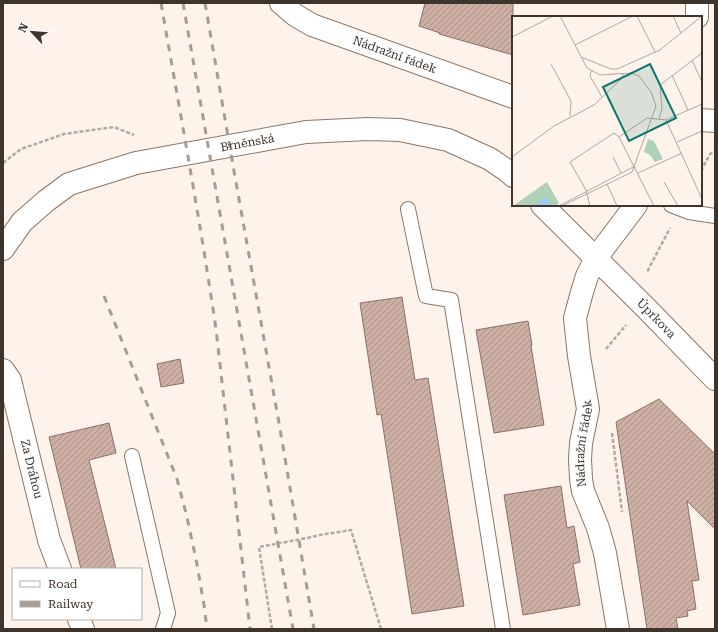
<svg xmlns="http://www.w3.org/2000/svg" width="718" height="632" viewBox="0 0 718 632" font-family="'Roboto Serif',serif">
  <style>
    .building { fill: url(#building-hatch); stroke: #8c7066 }
    .lines { fill: none; stroke-linecap: round; stroke-linejoin: round }
    .service-casing { stroke: #8c7564; stroke-width: 16 }
    .minor-casing { stroke: #8c7564; stroke-width: 24 }
    .secondary-casing { stroke: #8c7564; stroke-width: 24 }
    .path { stroke: #b4a9a1; stroke-width: 2.5; stroke-dasharray: 4 2; stroke-linecap: butt }
    .service { stroke: #fff; stroke-width: 14 }
    .minor { stroke: #fff; stroke-width: 22 }
    .secondary { stroke: #fff; stroke-width: 22 }
    .rail { stroke: #a79c94; stroke-width: 3; stroke-dasharray: 7 7; stroke-linecap: butt }
    .labels { text-anchor: middle; dominant-baseline: central; stroke-width: 3.5; stroke-linejoin: round; paint-order: stroke }
    .street-label { font-size: 12px; fill: #3e342c; stroke: #fff }
    .inset-road { fill: none; stroke: #b1a79f; stroke-width: 1 }
    .view { fill: #0f766e; fill-opacity: 0.15; stroke: #0f766e; stroke-width: 2 }
    .inset-edge { fill: none; stroke: #3e342c; stroke-width: 2 }
  </style>
  <defs>
    <pattern id="building-hatch" width="6" height="6" patternUnits="userSpaceOnUse"><rect width="6" height="6" fill="#cdafa4"/><path d="M-1 1l2-2M0 6l6-6M5 7l2-2" fill="none" stroke="#a88f86"/></pattern>
  </defs>
  <rect width="100%" height="100%" fill="#fef3eb"/>
  <g class="building">
    <polygon points="425,3 513,3 513,55 439,34 440,33 419,26"/>
    <polygon points="402,297 415,380 428,378 464,606 412,614 381,414 377,415 360,303"/>
    <polygon points="528,321 532,345 531,346 544,425 494,433 476,330"/>
    <polygon points="180,359 184,383 161,387 157,364"/>
    <polygon points="659,399 715,454 715,529 687,501 699,580 692,581 696,609 687,611 688,616 676,618 678,629 647,629 616,422"/>
    <polygon points="109,423 116,453 89,460 116,569 81,569 49,437"/>
    <polygon points="561,486 567,528 574,526 580,562 573,564 580,605 523,615 504,495"/>
  </g>
  <g class="lines">
    <defs>
      <g id="service">
        <polyline points="671,205 689,212 715,216"/>
        <polyline points="408,209 426,296 451,300 503,629"/>
        <polyline points="132,456 168,613 163,629"/>
      </g>
      <g id="minor">
        <path id="s1" d="M 281,3 L 295,15 L 312,25 L 513,97"/>
        <polyline points="697,3 697,17"/>
        <polyline points="701,120 715,121"/>
        <path id="s2" d="M 3,370 L 10,380 L 49,540 L 60,569"/>
        <polyline points="79,619 83,629"/>
        <path id="s3" d="M 618,629 L 605,553 L 598,528 L 583,491 L 581,479 L 580,459 L 581,443 L 588,409 L 579,356 L 575,318 L 582,292 L 587,276 L 596,258 L 636,205"/>
      </g>
      <g id="secondary">
        <path id="s4" d="M 542,205 L 646,308 L 715,379"/>
        <path id="s5" d="M 3,249 L 22,222 L 46,201 L 69,184 L 136,163 L 306,132 L 368,129 L 400,130 L 448,140 L 490,159 L 509,172 L 513,176"/>
      </g>
    </defs>
    <use href="#service" class="service-casing"/>
    <use href="#minor" class="minor-casing"/>
    <use href="#secondary" class="secondary-casing"/>
    <g class="path">
      <polyline points="3,163 21,149 64,134 114,127 134,135"/>
      <polyline points="701,171 710,154 715,151"/>
      <polyline points="649,271 648,270 670,228"/>
      <polyline points="606,349 626,325"/>
      <polyline points="612,433 622,512"/>
      <polyline points="272,629 259,547 307,538 320,535 351,530 381,629"/>
    </g>
    <use href="#service" class="service"/>
    <use href="#minor" class="minor"/>
    <use href="#secondary" class="secondary"/>
    <g class="rail">
      <path d="M 161,3 C 180,112 200,220 216,329 L 250,629"/>
      <polyline points="183,3 293,629"/>
      <polyline points="205,3 234,171 279,423 314,629"/>
      <polyline points="104,296 177,479 186,513 196,559 204,605 207,629"/>
    </g>
  </g>
  <g class="labels">
    <g class="street-label">
      <text stroke="none"><textPath href="#s1" startOffset="126">Nádražní řádek</textPath></text>
      <text stroke="none"><textPath href="#s5" startOffset="277">Brněnská</textPath></text>
      <text stroke="none"><textPath href="#s4" startOffset="161">Úprkova</textPath></text>
      <text stroke="none"><textPath href="#s3" startOffset="191">Nádražní řádek</textPath></text>
      <text stroke="none"><textPath href="#s2" startOffset="104">Za Dráhou</textPath></text>
    </g>
  </g>
  <g transform="translate(512 16)">
    <rect width="190" height="190" fill="#fef3eb"/>
    <path d="M 136,123 L 142,125 L 151,143 L 143,146 L 138,139 L 132,136 ZM 35,166 L 47,187 L 43,190 L 1,190 Z" fill="#afd1b8"/>
    <path d="M 33,181 L 39,186 L 38,189 L 20,190 Z" fill="#a2caea"/>
    <path class="inset-road" d="M 48,0 L 75,52 L 88,59 L 119,57 L 127,60 L 139,76 L 144,90 L 120,156 L 50,190M 125,0 L 143,36M 161,0 L 169,17M 0,21 L 41,0M 63,29 L 121,0M 69,41 L 99,53 L 105,53 L 148,34 L 190,0M 180,44 L 190,66M 39,48 L 59,85 L 58,100M 79,55 L 78,60 L 90,81M 160,59 L 176,94M 147,103 L 150,93 L 148,69 L 190,37M 154,104 L 190,183M 107,121 L 135,102 L 154,104 L 190,88M 165,126 L 190,115M 0,141 L 42,110 L 82,89 L 110,62 L 111,58M 101,141 L 109,157M 126,157 L 170,137M 152,166 L 166,190M 95,168 L 105,190M 47,190 L 123,150M 78,190 L 74,174 L 58,146 L 102,117 L 107,121 L 142,190"/>
    <path class="view" d="M 138,48 L 164,102 L 117,125 L 91,71 Z"/>
    <rect width="190" height="190" class="inset-edge"/>
  </g>
  <rect width="718" height="632" fill="none" stroke="#3e342c" stroke-width="8"/>
  <rect x="12" y="568" width="130" height="52" fill="#ffffff" stroke="#b2aeab"/>
  <rect x="20" y="581" width="20" height="6" fill="#ffffff" stroke="#b2aeab"/>
  <text x="48" y="588" font-size="12" fill="#3e342c">Road</text>
  <rect x="20" y="601" width="20" height="6" fill="#a79c94" stroke="#b2aeab"/>
  <text x="48" y="608" font-size="12" fill="#3e342c">Railway</text>
  <g transform="translate(32 32) rotate(296)" stroke="#ffffff" stroke-width="3" paint-order="stroke">
  <path d="M0-3L7 15L0 10L-7 15Z" fill="#3e342c"/>
  <text y="-6" font-size="11" font-weight="bold" text-anchor="middle" fill="#3e342c">N</text>
  </g>
</svg>
